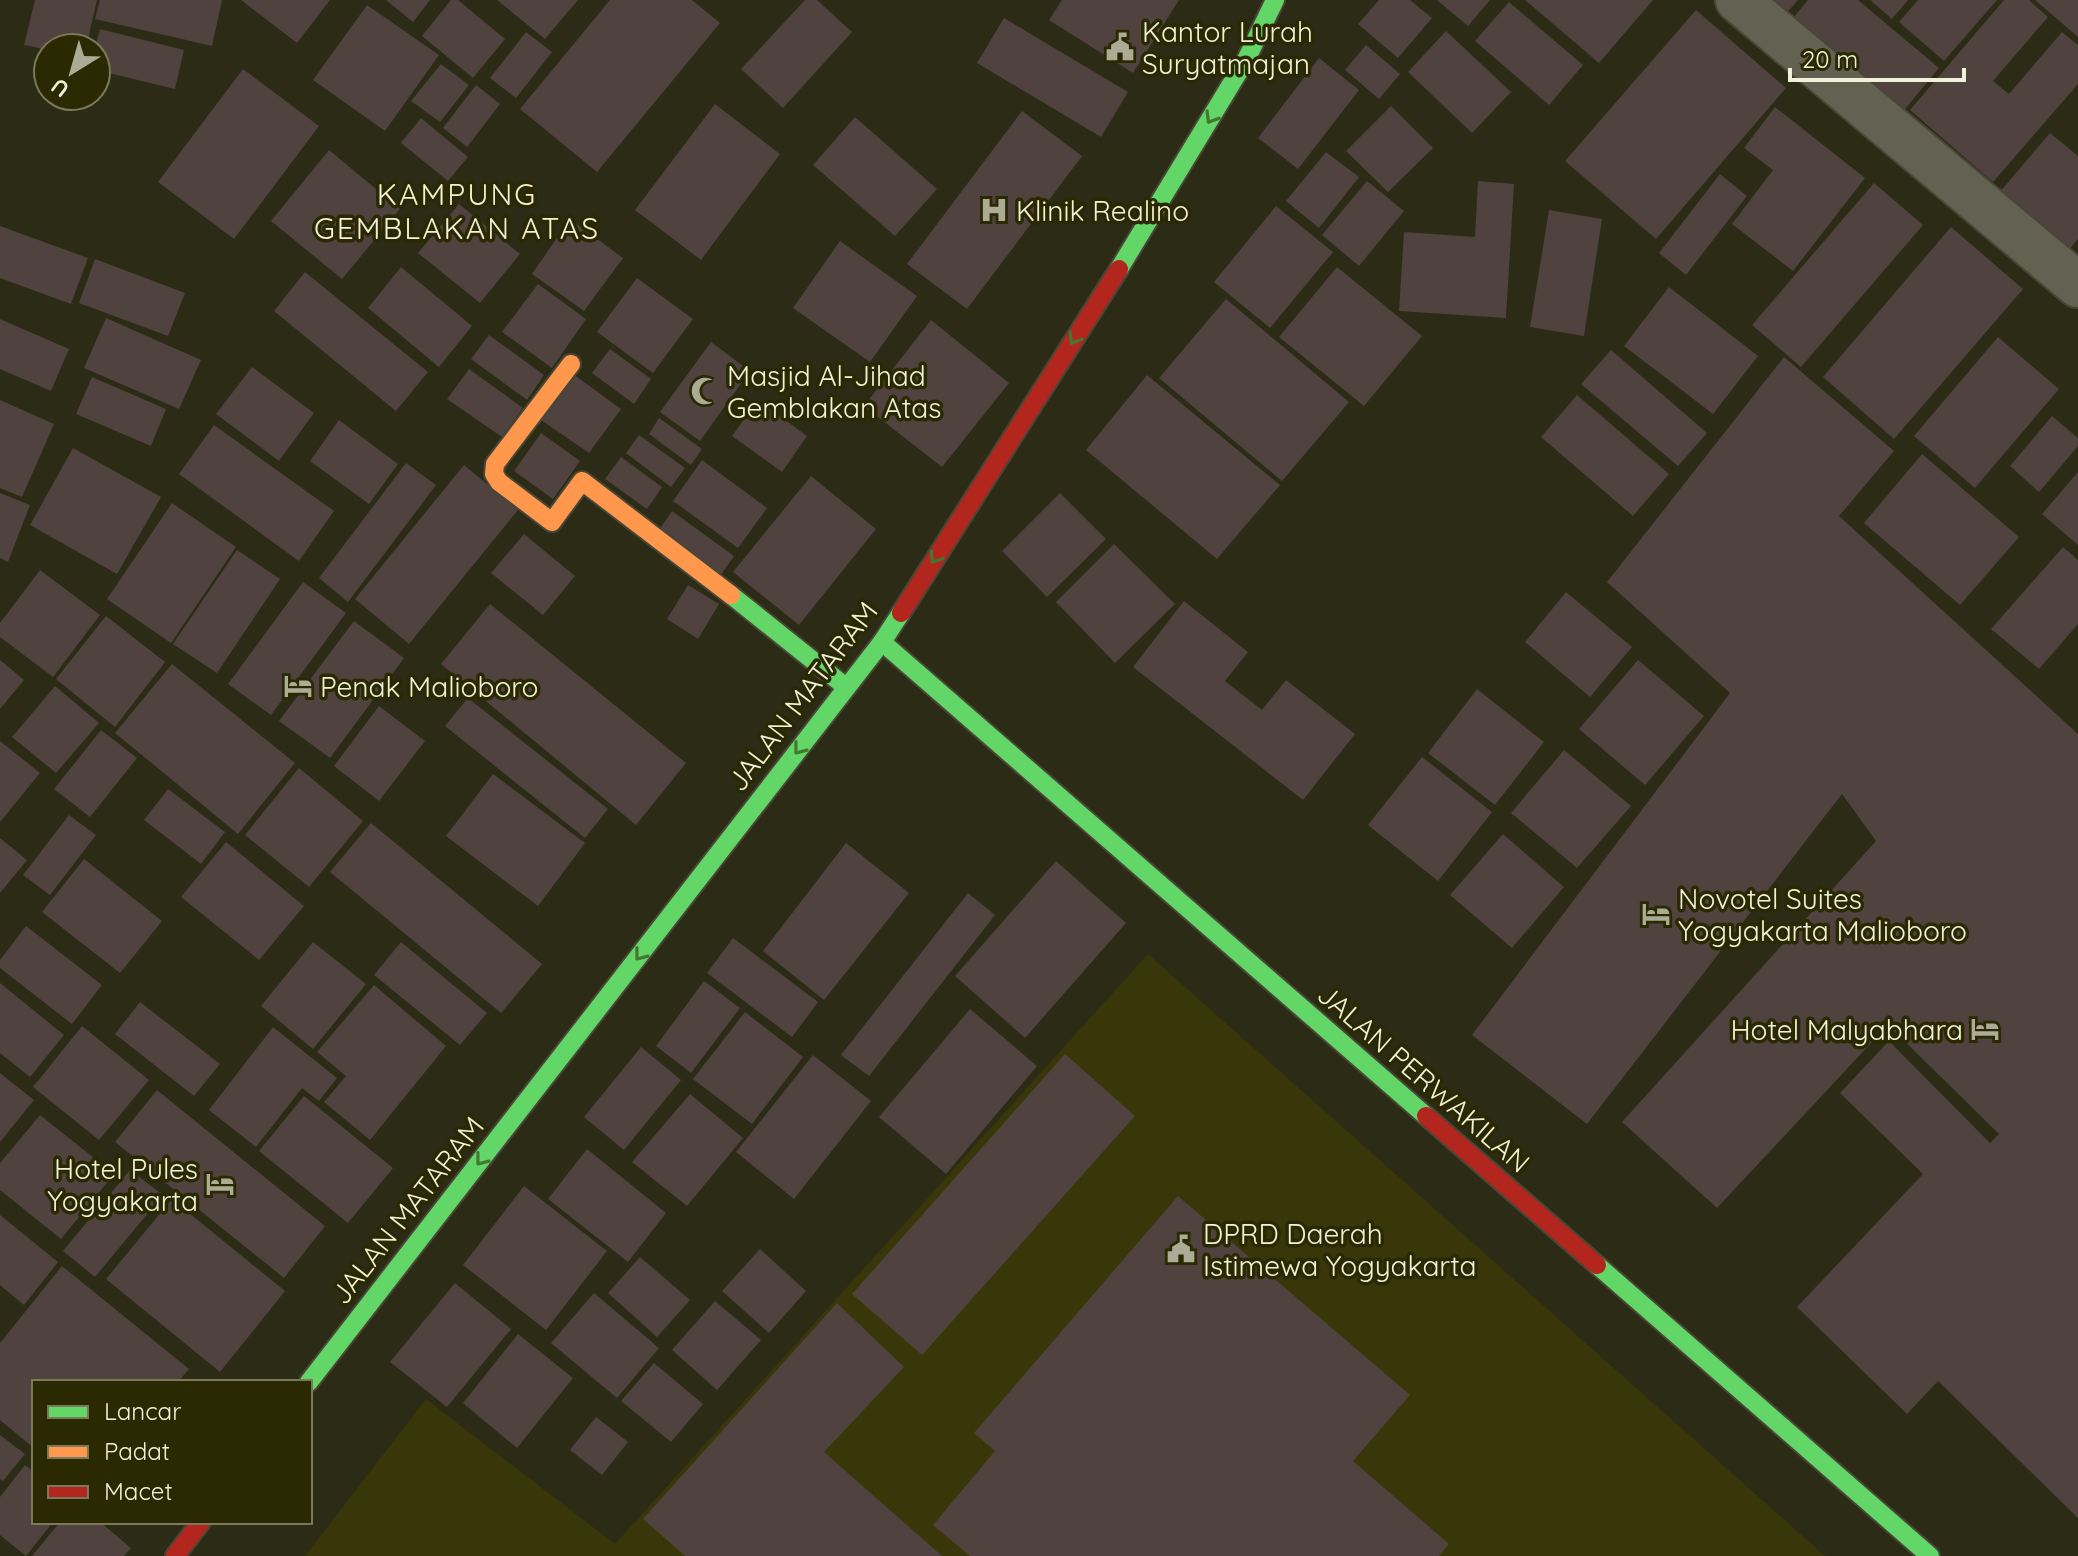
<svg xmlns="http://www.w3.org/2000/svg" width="2078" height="1556" viewBox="0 0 2078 1556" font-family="Quicksand,sans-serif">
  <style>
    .built { fill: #393709 }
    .building { fill: #4f423f }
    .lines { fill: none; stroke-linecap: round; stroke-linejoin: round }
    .street-casing { stroke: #484737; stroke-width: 48 }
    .fast-casing { stroke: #484737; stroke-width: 22 }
    .slow-casing { stroke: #484737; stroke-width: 22 }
    .jam-casing { stroke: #484737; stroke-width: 22 }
    .street { stroke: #626152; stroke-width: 44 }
    .fast { stroke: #63d668; stroke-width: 18 }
    .slow { stroke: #ff974d; stroke-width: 18 }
    .jam { stroke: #b3261e; stroke-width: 18 }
    .oneway { stroke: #447730 }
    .labels { text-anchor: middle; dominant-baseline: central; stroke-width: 7; stroke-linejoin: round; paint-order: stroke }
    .poi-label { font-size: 28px; fill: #f1f1db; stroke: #2b2902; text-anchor: start }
    .street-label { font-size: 28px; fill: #f1f1db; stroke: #2b2902 }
    .neighbourhood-label { font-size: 30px; letter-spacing: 2px; fill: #f1f1db; stroke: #2b2902 }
  </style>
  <rect width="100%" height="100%" fill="#2c2b15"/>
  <polygon class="built" points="1148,954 1825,1556 305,1556 426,1399 615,1544"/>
  <g class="building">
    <polygon points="35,0 97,0 86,48 48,48 48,50 24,45"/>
    <polygon points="100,0 222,0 212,46 95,19"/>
    <polygon points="241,0 330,0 297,43"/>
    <polygon points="386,0 430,0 413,22"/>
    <polygon points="451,0 458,0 505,39 473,78 422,36"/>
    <polygon points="497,0 578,0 545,39"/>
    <polygon points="610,0 692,0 720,23 597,172 520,109"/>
    <polygon points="805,0 817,0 852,32 783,108 741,69"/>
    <polygon points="1062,0 1179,0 1133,73 1049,20"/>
    <polygon points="1379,0 1410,0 1432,18 1398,58 1358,24"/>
    <polygon points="1437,0 1490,0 1468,26"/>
    <polygon points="1525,0 1653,0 1599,63"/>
    <polygon points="1768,0 1798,0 1785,15"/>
    <polygon points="1808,0 1858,0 1939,68 1900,115 1789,23"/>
    <polygon points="1870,0 1908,0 1892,19"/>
    <polygon points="1918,0 1997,0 1944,61 1899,22"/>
    <polygon points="2004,0 2029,0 2048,17 1993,81 2009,94 2062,32 2078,45 2078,84 1993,182 1910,110"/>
    <polygon points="2035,0 2078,0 2078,37"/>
    <polygon points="1509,2 1583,65 1549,105 1475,41"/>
    <polygon points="367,5 439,55 385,131 313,80"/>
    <polygon points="1696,10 1786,88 1656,239 1565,161"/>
    <polygon points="1004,18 1128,92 1101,137 977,63"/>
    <polygon points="100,29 184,50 175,89 96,70 95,48"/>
    <polygon points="1446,31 1511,92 1472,133 1408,72"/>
    <polygon points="526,32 552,52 516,98 490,78"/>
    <polygon points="1366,45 1400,74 1379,99 1345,70"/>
    <polygon points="1319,58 1359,90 1298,169 1258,138"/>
    <polygon points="441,64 469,85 440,122 411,101"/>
    <polygon points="243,69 319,126 234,239 158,182"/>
    <polygon points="476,85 500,104 467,147 443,128"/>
    <polygon points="715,104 780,154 701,260 635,210"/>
    <polygon points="1391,106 1433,148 1388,192 1346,151"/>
    <polygon points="1775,107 1865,178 1793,271 1732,224 1773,170 1744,148"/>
    <polygon points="1022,111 1082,156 967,309 907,264"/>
    <polygon points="855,117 937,189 895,236 813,165"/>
    <polygon points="421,118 468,157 448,181 401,143"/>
    <polygon points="2050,133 2078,156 2078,239 2063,257 1994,199"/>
    <polygon points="329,150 400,209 342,279 271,221"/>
    <polygon points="1326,152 1359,177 1319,228 1286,201"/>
    <polygon points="1720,174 1747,196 1686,275 1659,253"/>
    <polygon points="1367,181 1404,211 1359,266 1322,235"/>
    <polygon points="1478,181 1514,184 1506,318 1399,311 1404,232 1475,237"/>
    <polygon points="1874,183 1923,225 1801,367 1752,325"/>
    <polygon points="459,204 520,254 480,303 418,253"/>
    <polygon points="1276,206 1333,252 1270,328 1214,282"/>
    <polygon points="1549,210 1602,219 1584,336 1530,327"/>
    <polygon points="570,219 623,258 584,311 532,274"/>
    <polygon points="0,226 88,258 71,304 0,278"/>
    <polygon points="1951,227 2023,289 1894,439 1823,377"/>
    <polygon points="840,241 917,296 870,362 793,308"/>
    <polygon points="95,259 185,293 168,336 79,303"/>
    <polygon points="401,267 472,326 439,367 368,308"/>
    <polygon points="1337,267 1422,336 1364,406 1279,337"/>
    <polygon points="305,272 428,372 396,411 274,311"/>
    <polygon points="637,278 693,319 653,373 597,332"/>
    <polygon points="538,284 586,319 552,368 502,332"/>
    <polygon points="1669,287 1758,356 1713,414 1624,346"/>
    <polygon points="1226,299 1349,402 1282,481 1159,378"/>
    <polygon points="106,318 201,360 179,409 84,368"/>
    <polygon points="0,319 69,349 51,391 0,369"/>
    <polygon points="931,320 1009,383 942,467 864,406"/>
    <polygon points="489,335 544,375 527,400 471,359"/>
    <polygon points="1998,337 2059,389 1975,488 1914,436"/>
    <polygon points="711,342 750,371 700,441 660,412"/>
    <polygon points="610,349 651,379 634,404 592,373"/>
    <polygon points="1611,350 1707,433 1678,466 1581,384"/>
    <polygon points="1784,357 1894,451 1839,516 2078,734 2078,1518 1938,1381 1907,1414 1797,1307 1923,1174 1840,1093 1889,1041 1990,1143 1999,1134 1883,1020 1868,1037 1872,1042 1717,1208 1622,1122 1876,841 1842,794 1587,1124 1472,1035 1730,693 1607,582"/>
    <polygon points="252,367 314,413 279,461 216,414"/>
    <polygon points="469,369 523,408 502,437 447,399"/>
    <polygon points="573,374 621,409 589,453 541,420"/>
    <polygon points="1147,375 1280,485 1217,559 1086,450"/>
    <polygon points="92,377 166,409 151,446 76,414"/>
    <polygon points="1577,395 1669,474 1633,516 1541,437"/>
    <polygon points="0,400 54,424 22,497 0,488"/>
    <polygon points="758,400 807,436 782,472 732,436"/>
    <polygon points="2052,416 2078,438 2078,446 2039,492 2010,466"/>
    <polygon points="659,418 702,449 691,465 649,434"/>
    <polygon points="339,420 398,464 369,504 310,461"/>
    <polygon points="214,425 334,511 299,561 179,474"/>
    <polygon points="541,433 580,461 553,499 514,471"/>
    <polygon points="639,435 685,468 671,487 626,453"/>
    <polygon points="73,448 161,497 117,574 30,525"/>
    <polygon points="1922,454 2019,537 1960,605 1864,523"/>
    <polygon points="621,457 662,487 647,509 605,479"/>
    <polygon points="702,460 767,508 738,548 673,501"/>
    <polygon points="406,463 436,485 348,602 319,578"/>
    <polygon points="464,465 518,510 409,644 355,599"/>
    <polygon points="2078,472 2078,545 2042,514"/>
    <polygon points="811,476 876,529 799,625 733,572"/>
    <polygon points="0,493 30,505 8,562 0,558"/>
    <polygon points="1060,493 1106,539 1047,597 1002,551"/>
    <polygon points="172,503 236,547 171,643 107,599"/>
    <polygon points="672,511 734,556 718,579 657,533"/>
    <polygon points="524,534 575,576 543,615 491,573"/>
    <polygon points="1114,544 1175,604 1115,663 1056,602"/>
    <polygon points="2063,547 2078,560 2078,624 2039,669 1991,629"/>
    <polygon points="237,550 280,579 217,673 173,644"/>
    <polygon points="40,570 100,615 53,677 0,637 0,623"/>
    <polygon points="303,582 346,613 271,715 228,684"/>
    <polygon points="688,585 719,604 698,639 667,619"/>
    <polygon points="1566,592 1632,647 1590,697 1525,642"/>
    <polygon points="1184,601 1248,652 1225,681 1262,710 1286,680 1355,734 1303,800 1133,667"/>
    <polygon points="490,604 686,763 636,825 441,664"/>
    <polygon points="106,616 165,662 115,727 56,679"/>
    <polygon points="354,621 404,658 330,758 279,721"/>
    <polygon points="0,660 24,680 0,709"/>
    <polygon points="1638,660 1704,716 1645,785 1579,729"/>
    <polygon points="172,664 295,763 238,834 115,733"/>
    <polygon points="55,686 99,723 56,773 12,737"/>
    <polygon points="1477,689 1544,742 1495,805 1428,753"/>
    <polygon points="468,698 608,809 585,838 445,726"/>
    <polygon points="379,706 425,741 379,801 334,766"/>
    <polygon points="101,730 137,758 90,817 54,789"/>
    <polygon points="0,741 40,773 0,822"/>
    <polygon points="1564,750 1631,806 1577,868 1511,813"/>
    <polygon points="1422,757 1492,812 1438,881 1368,825"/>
    <polygon points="299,768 363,821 309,887 245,835"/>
    <polygon points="493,774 585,843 538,906 446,836"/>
    <polygon points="168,789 225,832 201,864 144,820"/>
    <polygon points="69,815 96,835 50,895 23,875"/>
    <polygon points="371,823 542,964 501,1013 330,872"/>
    <polygon points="1503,834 1564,887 1512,948 1450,895"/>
    <polygon points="0,838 27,860 0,893"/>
    <polygon points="226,842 304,906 259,960 181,897"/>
    <polygon points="846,843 909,893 824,1000 763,951"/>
    <polygon points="84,859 162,921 120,973 42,912"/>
    <polygon points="1056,861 1126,923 1025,1038 955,976"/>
    <polygon points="968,893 995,915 869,1076 841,1055"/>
    <polygon points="26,926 102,985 72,1024 0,968 0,960"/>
    <polygon points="733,938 818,1002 792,1037 707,973"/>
    <polygon points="313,942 366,984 313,1049 261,1006"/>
    <polygon points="401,942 487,1013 460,1045 374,975"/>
    <polygon points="704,981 740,1008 691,1073 656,1046"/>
    <polygon points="0,983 64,1035 30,1077 0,1053"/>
    <polygon points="374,985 446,1046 370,1140 324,1102 346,1076 317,1052"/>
    <polygon points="140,1002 220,1064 194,1096 115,1034"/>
    <polygon points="970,1009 1037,1066 946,1174 879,1117"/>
    <polygon points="745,1012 803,1057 752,1124 693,1079"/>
    <polygon points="82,1026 149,1080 99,1140 33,1087"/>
    <polygon points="273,1027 337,1078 319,1101 302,1088 256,1147 209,1110"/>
    <polygon points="641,1047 681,1080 624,1150 584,1117"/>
    <polygon points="1065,1054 1135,1116 922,1355 852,1294"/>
    <polygon points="813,1055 871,1101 794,1199 736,1152"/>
    <polygon points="0,1073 34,1100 0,1142"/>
    <polygon points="157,1090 325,1226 284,1278 115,1142"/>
    <polygon points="690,1094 743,1138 687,1206 632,1162"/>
    <polygon points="304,1096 393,1168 348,1223 259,1151"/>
    <polygon points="40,1115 114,1174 61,1239 0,1190 0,1163"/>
    <polygon points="587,1149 666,1213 628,1262 548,1199"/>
    <polygon points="130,1170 163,1195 95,1277 63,1251"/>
    <polygon points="524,1186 607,1251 546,1330 463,1265"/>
    <polygon points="1178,1196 1410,1395 1353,1461 1449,1544 1439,1556 970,1556 933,1525 995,1451 974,1433"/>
    <polygon points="172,1199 285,1291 220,1372 106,1279"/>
    <polygon points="0,1215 58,1262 24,1305 0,1285"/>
    <polygon points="760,1249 806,1291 769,1333 722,1291"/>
    <polygon points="640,1257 690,1300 657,1337 608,1293"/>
    <polygon points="62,1266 189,1369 178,1382 34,1382 34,1448 0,1420 0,1343"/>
    <polygon points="455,1283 511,1329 447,1407 390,1362"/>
    <polygon points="594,1293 659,1348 617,1398 551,1343"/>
    <polygon points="715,1301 761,1340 717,1390 672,1350"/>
    <polygon points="837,1303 904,1367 824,1452 942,1556 685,1556 643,1519"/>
    <polygon points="518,1334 573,1378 517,1448 463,1403"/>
    <polygon points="654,1363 703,1404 671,1442 621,1401"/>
    <polygon points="596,1417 628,1442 602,1475 570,1450"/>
    <polygon points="0,1435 25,1454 3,1481 0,1479"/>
    <polygon points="25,1465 34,1472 34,1522 53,1522 26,1556 0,1535 0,1497"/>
    <polygon points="60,1522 100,1522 131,1548 124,1556 32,1556"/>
  </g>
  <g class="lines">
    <defs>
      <polyline id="street" points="1738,0 2078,285"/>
      <g id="fast">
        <polyline points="1119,269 1247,58 1275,0"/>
        <polyline points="731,595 846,687"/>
        <polyline points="882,642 1426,1116"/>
        <polyline points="1597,1265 1930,1556"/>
        <polyline points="309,1382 882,642 901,613"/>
      </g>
      <polyline id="slow" points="571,364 495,464 494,474 499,482 552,522 582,481 731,595"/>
      <g id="jam">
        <polyline points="901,613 1119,269"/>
        <polyline points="1426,1116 1597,1265"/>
        <polyline points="175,1556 201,1522"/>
      </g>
    </defs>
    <use href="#street" class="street-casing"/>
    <use href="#fast" class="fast-casing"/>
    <use href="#slow" class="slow-casing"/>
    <use href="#jam" class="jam-casing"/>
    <use href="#street" class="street"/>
    <use href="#fast" class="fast"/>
    <use href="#slow" class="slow"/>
    <use href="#jam" class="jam"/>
  </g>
  <defs><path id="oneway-chevron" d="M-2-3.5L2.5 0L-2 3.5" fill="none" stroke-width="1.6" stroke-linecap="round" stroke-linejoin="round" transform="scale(2)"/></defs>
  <g class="oneway">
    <use href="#oneway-chevron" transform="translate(1211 118) rotate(121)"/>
    <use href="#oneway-chevron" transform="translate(1074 339) rotate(122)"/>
    <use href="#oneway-chevron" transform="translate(935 558) rotate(123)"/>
    <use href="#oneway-chevron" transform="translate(799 749) rotate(128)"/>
    <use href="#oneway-chevron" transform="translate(640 955) rotate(128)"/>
    <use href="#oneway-chevron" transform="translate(481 1160) rotate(128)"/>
  </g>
  <defs>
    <symbol id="civic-bare" viewBox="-9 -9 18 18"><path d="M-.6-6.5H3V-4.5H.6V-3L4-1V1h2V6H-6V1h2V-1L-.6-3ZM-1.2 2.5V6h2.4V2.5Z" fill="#acac96" stroke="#2b2902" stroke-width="2.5" paint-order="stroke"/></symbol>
    <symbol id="hospital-bare" viewBox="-9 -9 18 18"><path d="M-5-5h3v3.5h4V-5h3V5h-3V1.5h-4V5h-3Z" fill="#acac96" stroke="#2b2902" stroke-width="2.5" paint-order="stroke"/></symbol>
    <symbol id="mosque-bare" viewBox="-9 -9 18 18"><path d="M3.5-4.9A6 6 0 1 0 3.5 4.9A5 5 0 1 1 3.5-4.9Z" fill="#acac96" stroke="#2b2902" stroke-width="2.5" paint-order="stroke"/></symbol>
    <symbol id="hotel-bare" viewBox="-9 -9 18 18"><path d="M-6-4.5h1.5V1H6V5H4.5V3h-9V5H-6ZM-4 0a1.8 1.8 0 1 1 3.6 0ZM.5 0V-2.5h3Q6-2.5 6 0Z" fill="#acac96" stroke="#2b2902" stroke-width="2.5" paint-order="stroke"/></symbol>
  </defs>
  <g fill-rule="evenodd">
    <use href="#civic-bare" x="1100" y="27" width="40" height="40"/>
    <use href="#hospital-bare" x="974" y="190" width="40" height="40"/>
    <use href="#mosque-bare" x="685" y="371" width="40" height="40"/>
    <use href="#hotel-bare" x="278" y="666" width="40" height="40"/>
    <use href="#hotel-bare" x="1636" y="894" width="40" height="40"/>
    <use href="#hotel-bare" x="1965" y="1009" width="40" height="40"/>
    <use href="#hotel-bare" x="200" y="1164" width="40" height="40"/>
    <use href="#civic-bare" x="1161" y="1229" width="40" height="40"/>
  </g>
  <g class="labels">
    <g class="poi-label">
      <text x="1142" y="31">Kantor Lurah<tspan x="1142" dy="32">Suryatmajan</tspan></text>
      <text x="1016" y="210">Klinik Realino</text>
      <text x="727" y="375">Masjid Al-Jihad<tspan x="727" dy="32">Gemblakan Atas</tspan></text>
      <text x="320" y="686">Penak Malioboro</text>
      <text x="1678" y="898">Novotel Suites<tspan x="1678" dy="32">Yogyakarta Malioboro</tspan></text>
      <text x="1963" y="1029" text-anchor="end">Hotel Malyabhara</text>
      <text x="198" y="1168" text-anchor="end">Hotel Pules<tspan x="198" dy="32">Yogyakarta</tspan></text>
      <text x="1203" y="1233">DPRD Daerah<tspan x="1203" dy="32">Istimewa Yogyakarta</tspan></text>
    </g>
    <g class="street-label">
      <text transform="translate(802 696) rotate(-53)">JALAN MATARAM</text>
      <text transform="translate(1424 1078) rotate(41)">JALAN PERWAKILAN</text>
      <text transform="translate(407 1210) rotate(-52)">JALAN MATARAM</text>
    </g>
    <g class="neighbourhood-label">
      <text x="457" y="194">KAMPUNG<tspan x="457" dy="34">GEMBLAKAN ATAS</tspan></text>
    </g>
  </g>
  <rect x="32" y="1380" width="280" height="144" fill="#2b2902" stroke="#7a7959" stroke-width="2"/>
  <rect x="48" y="1406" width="40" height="12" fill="#63d668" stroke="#7a7959" stroke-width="2"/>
  <text x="104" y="1420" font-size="24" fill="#f1f1db">Lancar</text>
  <rect x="48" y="1446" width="40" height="12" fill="#ff974d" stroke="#7a7959" stroke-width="2"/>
  <text x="104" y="1460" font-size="24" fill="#f1f1db">Padat</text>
  <rect x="48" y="1486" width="40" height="12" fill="#b3261e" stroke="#7a7959" stroke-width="2"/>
  <text x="104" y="1500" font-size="24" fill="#f1f1db">Macet</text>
  <g transform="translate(72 72) rotate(217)"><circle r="38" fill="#2b2902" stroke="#7a7959" stroke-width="2"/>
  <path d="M0-6L14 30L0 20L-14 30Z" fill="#acac96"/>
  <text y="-12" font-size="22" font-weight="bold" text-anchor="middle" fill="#f1f1db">U</text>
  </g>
  <path d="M1790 68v12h174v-12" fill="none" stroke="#f1f1db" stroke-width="4"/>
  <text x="1802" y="68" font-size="24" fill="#f1f1db" stroke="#2b2902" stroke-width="6" paint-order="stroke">20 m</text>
</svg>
